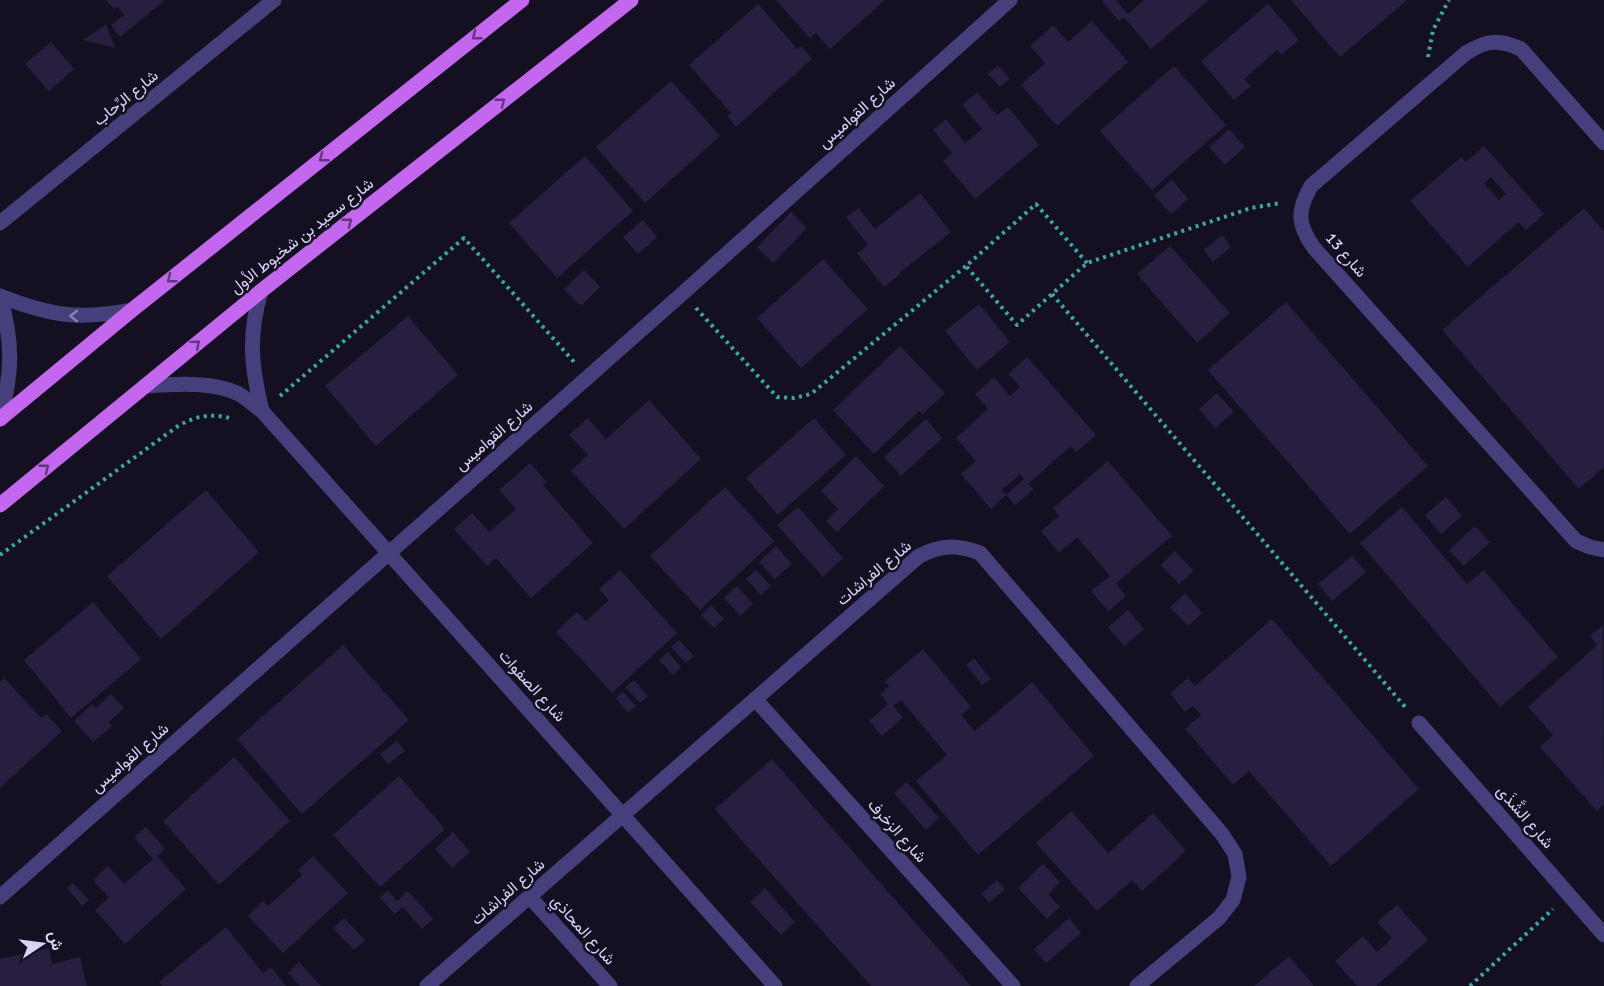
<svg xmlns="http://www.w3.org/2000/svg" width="1604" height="986" viewBox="0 0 1604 986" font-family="Signika,Vazirmatn,sans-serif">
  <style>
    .building { fill: #271e40; fill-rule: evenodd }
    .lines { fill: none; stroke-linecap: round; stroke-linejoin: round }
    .path { stroke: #3ba8a7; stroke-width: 4; stroke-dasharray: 3 4.5; stroke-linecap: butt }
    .minor { stroke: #45407b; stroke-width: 15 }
    .major { stroke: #c467ef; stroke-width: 15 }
    .oneway { stroke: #63377e }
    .oneway2 { stroke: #8883b4 }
    .labels { text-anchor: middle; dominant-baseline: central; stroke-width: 5; stroke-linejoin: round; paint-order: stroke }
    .street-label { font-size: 16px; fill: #dbd4fa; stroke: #141021 }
  </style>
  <rect width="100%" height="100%" fill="#141021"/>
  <g class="building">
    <polygon points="106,0 163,0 164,1 120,37 111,25 124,15 117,6 114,9"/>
    <polygon points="776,0 885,0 830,49 816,33 810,38"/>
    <polygon points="1101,0 1116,0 1128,14 1144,0 1209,0 1151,49 1124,17 1119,21"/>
    <polygon points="1291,0 1407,0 1340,57"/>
    <polygon points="758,4 797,49 801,46 812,59 736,127 727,116 731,113 689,65"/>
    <polygon points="1268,4 1299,40 1281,55 1277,50 1244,79 1251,86 1234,100 1201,61"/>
    <polygon points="1092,21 1128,62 1057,126 1021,85 1045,63 1030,46 1053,25 1068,42"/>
    <polygon points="106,24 115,48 83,40"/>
    <polygon points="51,42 74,69 49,91 25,64"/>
    <polygon points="998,65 1010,79 1000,87 988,74"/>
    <polygon points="1174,66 1226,125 1152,190 1100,131"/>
    <polygon points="671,81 720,136 645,203 596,147"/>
    <polygon points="977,92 997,115 1008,107 1039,145 975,199 943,161 952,153 933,130 946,119 965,143 982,129 962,105"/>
    <polygon points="1229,129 1245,147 1225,165 1209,147"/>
    <path d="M 1484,146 L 1544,214 L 1526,230 L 1518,222 L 1468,267 L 1410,201 L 1461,157 L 1466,162 ZM 1491,177 L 1506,194 L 1499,200 L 1484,183 Z"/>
    <polygon points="585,156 633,211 557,278 509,223"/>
    <polygon points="1172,180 1188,199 1171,214 1154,195"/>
    <polygon points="920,193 951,232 899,273 900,274 884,287 857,253 868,245 846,217 859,208 875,229"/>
    <polygon points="1584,208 1604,231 1604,467 1579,489 1442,330"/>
    <polygon points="791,212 807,228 773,263 757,247"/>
    <polygon points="643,220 657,237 638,254 623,237"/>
    <polygon points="1222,235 1231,247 1213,262 1204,250"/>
    <polygon points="1170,246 1230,313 1197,343 1137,274"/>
    <polygon points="823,259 868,309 801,368 757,318"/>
    <polygon points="584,270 600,287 581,306 564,289"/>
    <polygon points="1286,302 1428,466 1350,534 1208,370"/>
    <polygon points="979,304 1010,342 977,370 945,331"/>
    <polygon points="408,316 458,375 376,446 325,386"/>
    <polygon points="900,346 945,393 923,414 919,411 874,454 833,410"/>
    <polygon points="1027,357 1096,435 1076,452 1071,446 1028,484 1034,489 1015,505 1006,495 1024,479 1020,474 1002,490 1006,495 991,509 961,474 976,461 956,438 988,409 975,394 994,377 1010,396 1020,387 1008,374"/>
    <polygon points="1217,393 1234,412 1215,428 1199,409"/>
    <polygon points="649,400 701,459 624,529 571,471 588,455 569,435 588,418 606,439"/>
    <polygon points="814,418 846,455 778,515 746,478"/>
    <polygon points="926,419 942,438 901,476 884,457"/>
    <polygon points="856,456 884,486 837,532 826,521 838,509 821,491"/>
    <polygon points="1108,461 1172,536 1116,583 1126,596 1108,611 1091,591 1110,576 1077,537 1059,553 1041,531 1059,516 1053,508"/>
    <polygon points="530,463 547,482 543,485 593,543 531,598 496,558 487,566 454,529 472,513 489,532 516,509 499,490"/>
    <polygon points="725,487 774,541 700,610 650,556"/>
    <polygon points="206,490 259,552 161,639 107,576"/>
    <polygon points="1446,497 1462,516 1441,534 1425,515"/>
    <polygon points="798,507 843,558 823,577 777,525"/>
    <polygon points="1402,507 1467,584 1484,570 1558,657 1500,707 1360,543"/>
    <polygon points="1475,526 1490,542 1464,566 1449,550"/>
    <polygon points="776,546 792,564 775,579 759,562"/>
    <polygon points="1175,551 1194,571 1179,584 1161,565"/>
    <polygon points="1352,556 1366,572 1332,601 1318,584"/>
    <polygon points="620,570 677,633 612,693 556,632 577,612 586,621 609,600 599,589"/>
    <polygon points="756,570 771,586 761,595 746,579"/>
    <polygon points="737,586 753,604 740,616 724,598"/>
    <polygon points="1185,593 1202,613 1188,626 1170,607"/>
    <polygon points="93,602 141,659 71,718 24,660"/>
    <polygon points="711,605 724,619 714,628 701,615"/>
    <polygon points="1128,610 1144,629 1124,646 1108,627"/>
    <polygon points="1272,619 1419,789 1331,866 1249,771 1233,785 1185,729 1201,715 1193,706 1185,712 1170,693 1188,678 1195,686"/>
    <polygon points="1603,625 1604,804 1597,811 1540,747 1553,735 1528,707 1597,645 1590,636"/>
    <polygon points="679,640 694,656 686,663 671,647"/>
    <polygon points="343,645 409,720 302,814 237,739"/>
    <polygon points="923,649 971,707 961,715 975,731 1032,682 1094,756 978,855 916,781 947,755 901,700 893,706 903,717 882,736 869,721 888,704 880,694 889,686 885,681"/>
    <polygon points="668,652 681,667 673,675 659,660"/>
    <polygon points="974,658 991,679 982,685 966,665"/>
    <polygon points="4,678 41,718 46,714 62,731 0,788 0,682"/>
    <polygon points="634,680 648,696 640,703 625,687"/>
    <polygon points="623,692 636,706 628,713 616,698"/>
    <polygon points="111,694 124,708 109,722 112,726 93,742 74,721 92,704 96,708"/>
    <polygon points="397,741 405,751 388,764 380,754"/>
    <polygon points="234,757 290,821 219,885 163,821"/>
    <polygon points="772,759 832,828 971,986 871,986 744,843 715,809"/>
    <polygon points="399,776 445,829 380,887 333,835"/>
    <polygon points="907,782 939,818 926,830 894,793"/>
    <polygon points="1071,811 1108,853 1153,813 1186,851 1142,891 1132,880 1097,911 1036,843"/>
    <polygon points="146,827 165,849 157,856 186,889 125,944 95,910 109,898 93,880 108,866 124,884 153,859 134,837"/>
    <polygon points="453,832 470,852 452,868 435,849"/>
    <polygon points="313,856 348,893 283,953 248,916 263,901 268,906 302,875 298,870"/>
    <polygon points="1043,864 1060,882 1048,894 1060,907 1047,919 1018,888"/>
    <polygon points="997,880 1005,889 989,903 981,894"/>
    <polygon points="73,883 89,900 82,906 67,888"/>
    <polygon points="765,888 795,922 781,935 750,902"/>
    <polygon points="388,890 397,901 408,891 433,919 422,929 403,907 395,914 380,898"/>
    <polygon points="1397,905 1428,940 1376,986 1357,986 1335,961 1363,936 1377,952 1392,938 1377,922"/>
    <polygon points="344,918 365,940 354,950 333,928"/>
    <polygon points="1069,918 1081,933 1046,963 1034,949"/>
    <polygon points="226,927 263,973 271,967 286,986 162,986 159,982"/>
    <polygon points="49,948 52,964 80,957 87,986 0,986 0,959"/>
    <polygon points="1289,956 1314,986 1254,986"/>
    <polygon points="299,962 321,986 300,986 288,973"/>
  </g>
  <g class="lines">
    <g class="path">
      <polyline points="1428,57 1433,30 1449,0"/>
      <polyline points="1087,263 1036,204 966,266 1017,325 1087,263 1251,208 1281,203"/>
      <polyline points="1052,294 1406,708"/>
      <polyline points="696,308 777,397 794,398 811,394 966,266"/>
      <polyline points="280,396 464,238 575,363"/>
      <path d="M 0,555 L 178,426 C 197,415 213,413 233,419"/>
      <polyline points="1470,986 1553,909"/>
    </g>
    <g class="minor">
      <path d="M 1604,143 L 1521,49 C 1498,39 1487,40 1466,53 L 1311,186 C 1297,211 1297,224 1314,248 L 1576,541 L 1590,547 L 1604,550"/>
      <polyline points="0,223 274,0"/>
      <path d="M 261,291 C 248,336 251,366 262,411"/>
      <path d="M 0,296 C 51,316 78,320 132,310"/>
      <path d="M 0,296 C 13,343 13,371 0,419"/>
      <path d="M 145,386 C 173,384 214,381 239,394 C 247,399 255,406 262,411 L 775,986"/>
      <polyline points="755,699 1013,986"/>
      <polyline points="1419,723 1604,935"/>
      <polyline points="0,897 683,293 1010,0"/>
      <polyline points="530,897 610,986"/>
      <path d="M 427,986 L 919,556 C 941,545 957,544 980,553 L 1222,834 L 1235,854 L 1239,877 L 1233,900 L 1219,918 L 1137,986"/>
    </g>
    <g class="major">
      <polyline points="0,419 132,310 522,0"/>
      <polyline points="0,505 261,291 631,0"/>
    </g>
  </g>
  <defs><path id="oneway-chevron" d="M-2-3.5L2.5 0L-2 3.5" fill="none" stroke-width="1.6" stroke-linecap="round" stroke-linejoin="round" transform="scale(1.5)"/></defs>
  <g class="oneway">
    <use href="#oneway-chevron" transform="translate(476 36) rotate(142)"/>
    <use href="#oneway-chevron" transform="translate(501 102) rotate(-38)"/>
    <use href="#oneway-chevron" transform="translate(323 158) rotate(142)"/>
    <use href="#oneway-chevron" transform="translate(348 222) rotate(-38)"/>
    <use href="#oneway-chevron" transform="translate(171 279) rotate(142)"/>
    <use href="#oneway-chevron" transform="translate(196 344) rotate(-40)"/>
    <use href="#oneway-chevron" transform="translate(45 468) rotate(-39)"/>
  </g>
  <use class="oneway2" href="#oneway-chevron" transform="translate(74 316) rotate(-179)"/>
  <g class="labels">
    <g class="street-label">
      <text transform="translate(126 98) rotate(-39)">شارع الرِّحاب</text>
      <text transform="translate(857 113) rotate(-42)">شارع القواميس</text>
      <text transform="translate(302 236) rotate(-38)">شارع سعيد بن شخبوط الأول</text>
      <text transform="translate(1346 255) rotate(49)">شارع 13</text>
      <text transform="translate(494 436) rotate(-41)">شارع القواميس</text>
      <text transform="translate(874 573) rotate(-40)">شارع الفراشات</text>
      <text transform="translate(532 686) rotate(48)">شارع الصفوات</text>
      <text transform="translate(130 758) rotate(-41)">شارع القواميس</text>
      <text transform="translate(1525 817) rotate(49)">شارع الشَّذَى</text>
      <text transform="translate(897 831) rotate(48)">شارع الزخرف</text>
      <text transform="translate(508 892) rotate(-41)">شارع الفراشات</text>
      <text transform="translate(583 930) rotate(48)">شارع المحاذي</text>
    </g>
  </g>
  <g transform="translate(42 944) rotate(77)" stroke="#141021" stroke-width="4.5" paint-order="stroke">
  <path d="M0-4.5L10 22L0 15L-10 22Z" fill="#dbd4fa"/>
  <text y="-9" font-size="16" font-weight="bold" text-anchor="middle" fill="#dbd4fa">ش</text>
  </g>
</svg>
